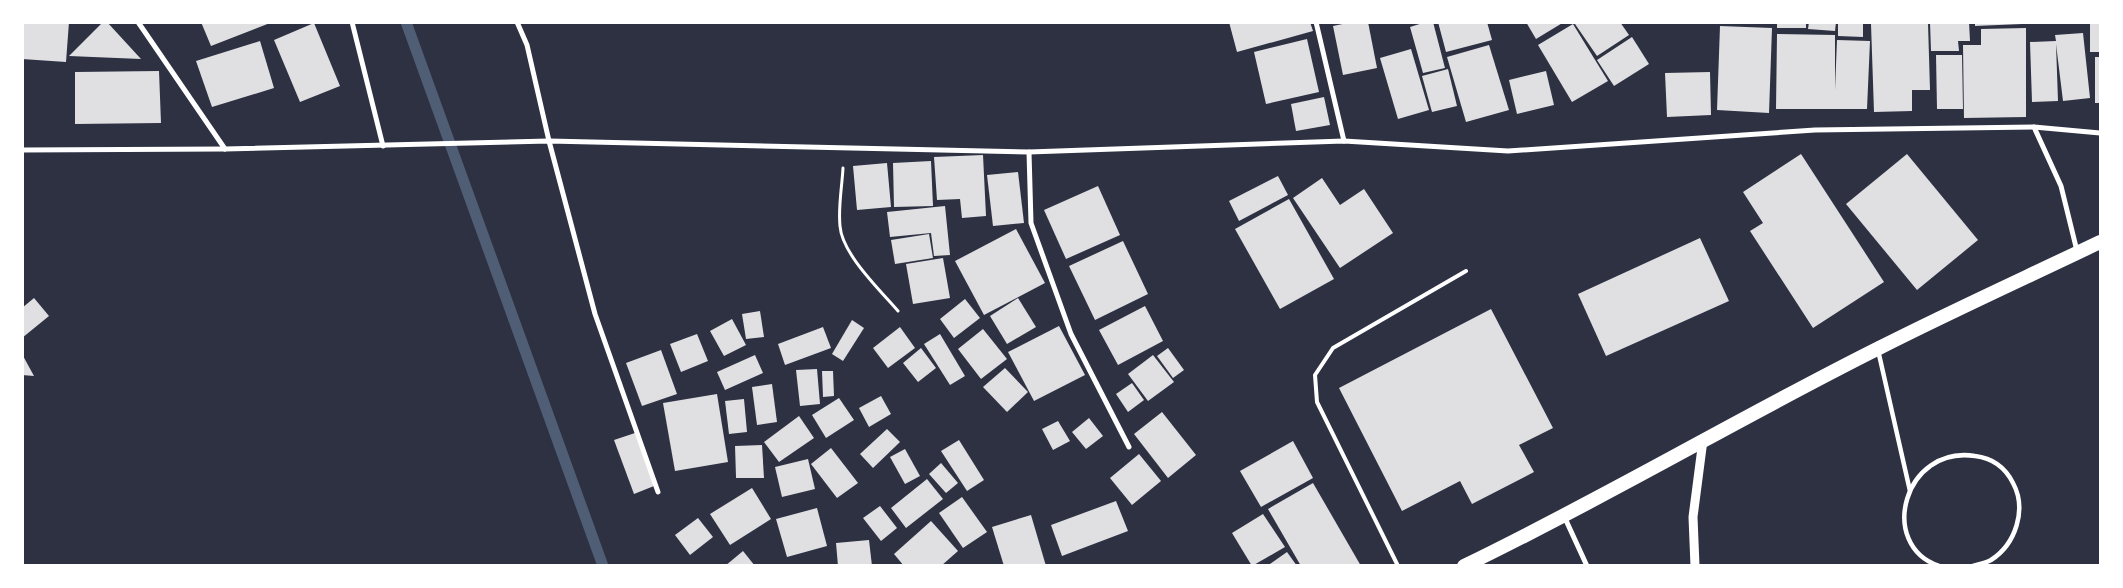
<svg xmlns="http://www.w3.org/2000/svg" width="2123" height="588" viewBox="0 0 2123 588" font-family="'Open Sans',sans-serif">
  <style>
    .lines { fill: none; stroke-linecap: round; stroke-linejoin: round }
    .stream { stroke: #4f5d75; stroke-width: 11 }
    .building { fill: #e0e0e3 }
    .path { stroke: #fff; stroke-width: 3 }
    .service { stroke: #fff; stroke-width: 4 }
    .pedestrian { stroke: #fff; stroke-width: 4.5 }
    .minor { stroke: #fff; stroke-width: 5 }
    .tertiary { stroke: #fff; stroke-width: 9 }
    .trunk { stroke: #fff; stroke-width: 14 }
  </style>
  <rect width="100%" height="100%" fill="#2d3142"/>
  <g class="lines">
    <polyline class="stream" points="406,22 603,566"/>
  </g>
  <g class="building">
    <polygon points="22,22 69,22 66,62 22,59"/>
    <polygon points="103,22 107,22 141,59 69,56"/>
    <polygon points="201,22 270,22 270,23 211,46"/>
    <polygon points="1229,22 1310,22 1313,31 1237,52"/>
    <polygon points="1352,22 1368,22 1377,68 1343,75 1333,26"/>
    <polygon points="1426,22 1433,22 1445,68 1423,73 1410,27"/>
    <polygon points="1438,22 1487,22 1492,40 1446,52"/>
    <polygon points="1526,22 1564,22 1536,39"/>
    <polygon points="1577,22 1620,22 1629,35 1597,56 1575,24"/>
    <rect x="1777" y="22" width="29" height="6"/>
    <polygon points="1809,22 1836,22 1835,31 1808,29"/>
    <polygon points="1838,22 1863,22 1863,37 1838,36"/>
    <polygon points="1930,22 1969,22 1970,41 1958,41 1959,51 1931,51"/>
    <polygon points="1975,22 2022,22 2022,24 1975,26"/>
    <polygon points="314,23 340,86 300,102 274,40"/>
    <polygon points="1928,23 1930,90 1912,90 1912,111 1874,112 1871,24"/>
    <rect x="2090" y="23" width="10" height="29"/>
    <polygon points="1573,24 1608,81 1572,102 1538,45"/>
    <polygon points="1720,26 1772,28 1769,113 1717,110"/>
    <polygon points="2026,28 2026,117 1964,118 1963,45 1981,45 1981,29"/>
    <polygon points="2083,33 2090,98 2063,101 2056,44 2058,101 2032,102 2030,42 2056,41 2055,35"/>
    <polygon points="1777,34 1835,35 1835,90 1837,40 1870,41 1867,109 1776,109"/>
    <polygon points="1632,37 1649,64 1614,86 1597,60"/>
    <polygon points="1307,39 1319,92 1266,104 1254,52"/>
    <polygon points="260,41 274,88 212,107 196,61"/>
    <polygon points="1489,45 1509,110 1466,122 1447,57"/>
    <polygon points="1411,49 1429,110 1398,119 1380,58"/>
    <polygon points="1936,55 1962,55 1963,109 1937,109"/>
    <rect x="2095" y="57" width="5" height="46"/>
    <polygon points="1448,69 1457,106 1432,112 1422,76"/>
    <polygon points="159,71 161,123 75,124 75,72"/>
    <polygon points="1546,71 1554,105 1517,114 1509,80"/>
    <polygon points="1710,72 1711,115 1667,117 1665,73"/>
    <polygon points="1324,97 1330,125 1296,131 1291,104"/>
    <polygon points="1801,154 1884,282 1813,328 1750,231 1763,223 1743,192"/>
    <polygon points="1907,154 1978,240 1917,290 1846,204"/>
    <polygon points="983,155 986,216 962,218 960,199 937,200 934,157"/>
    <polygon points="931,161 933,206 894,207 893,163"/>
    <polygon points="887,163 891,207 857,210 853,166"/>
    <polygon points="1018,172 1024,223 993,226 987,175"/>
    <polygon points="1278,176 1288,195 1239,221 1229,201"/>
    <polygon points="1322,178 1340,205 1364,189 1393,233 1340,268 1293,198"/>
    <polygon points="1098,186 1120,235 1066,259 1044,210"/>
    <polygon points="1289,199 1334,279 1280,309 1235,229"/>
    <polygon points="945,206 950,255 934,256 931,233 890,237 887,212"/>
    <polygon points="1016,229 1045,283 984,315 955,261"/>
    <polygon points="929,234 933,258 895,264 891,240"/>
    <polygon points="1700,238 1729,301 1606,356 1578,294"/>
    <polygon points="1123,241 1148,294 1095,320 1069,266"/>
    <polygon points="943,258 950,298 913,304 906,264"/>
    <polygon points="34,298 49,316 22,338 22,308"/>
    <polygon points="1018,298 1036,327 1007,344 990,316"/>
    <polygon points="965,299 980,318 954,338 940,319"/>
    <polygon points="1145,306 1163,341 1118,365 1099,330"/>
    <polygon points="1491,309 1553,428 1519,445 1534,472 1472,504 1460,481 1402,511 1339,388"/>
    <polygon points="760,311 764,337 746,339 742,314"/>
    <polygon points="732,319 746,345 724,356 710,331"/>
    <polygon points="852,320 864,328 843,361 832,354"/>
    <polygon points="1059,326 1085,375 1034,401 1008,352"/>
    <polygon points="823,327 831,348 785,365 778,344"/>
    <polygon points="900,327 915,348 888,368 873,348"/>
    <polygon points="983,329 1007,359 981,379 958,349"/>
    <polygon points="697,334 708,361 681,372 670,344"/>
    <polygon points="940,334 965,376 950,385 924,344"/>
    <polygon points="921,348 936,368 918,382 903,363"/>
    <polygon points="1168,348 1184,370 1173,378 1157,356"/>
    <polygon points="661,350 677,394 642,406 626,363"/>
    <polygon points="22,354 34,376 22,375"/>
    <polygon points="755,355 763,373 725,390 717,372"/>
    <polygon points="1153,355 1174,382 1148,401 1128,374"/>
    <polygon points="1005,368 1028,392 1007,412 983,387"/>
    <polygon points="817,369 820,404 800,406 796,370"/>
    <polygon points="822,371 833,371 834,396 823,397"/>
    <polygon points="1132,383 1144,400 1128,412 1116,394"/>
    <polygon points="772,384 777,422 757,425 752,387"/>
    <polygon points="717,394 728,462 675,471 663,403"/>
    <polygon points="881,396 891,414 869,427 859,408"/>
    <polygon points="839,398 854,420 826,438 812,415"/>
    <polygon points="744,399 747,432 729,434 725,401"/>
    <polygon points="1162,412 1196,455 1168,478 1134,434"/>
    <polygon points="799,416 814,438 779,462 764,442"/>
    <polygon points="1089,418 1103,436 1086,449 1072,432"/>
    <polygon points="1058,421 1070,441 1053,450 1042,429"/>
    <polygon points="887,429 900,442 873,468 860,454"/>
    <polygon points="635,433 654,486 634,494 614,440"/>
    <polygon points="959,440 984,480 967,491 941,451"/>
    <polygon points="1293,441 1313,478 1261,507 1240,471"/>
    <polygon points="762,445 764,478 736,478 735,446"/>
    <polygon points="831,448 858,483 837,498 811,464"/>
    <polygon points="905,449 920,476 905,484 890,457"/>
    <polygon points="1139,454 1161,481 1132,505 1110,478"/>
    <polygon points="808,459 815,489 782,497 775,467"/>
    <polygon points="941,463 958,483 946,493 929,474"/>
    <polygon points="927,479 943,499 906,528 891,508"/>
    <polygon points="1313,483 1361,566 1301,566 1268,509"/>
    <polygon points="752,488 771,519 730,545 710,514"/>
    <polygon points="962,497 987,532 963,548 939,513"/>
    <polygon points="1116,501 1128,531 1062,556 1051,525"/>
    <polygon points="880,506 897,528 881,541 863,518"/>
    <polygon points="817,508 827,546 787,557 776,519"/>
    <polygon points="1263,514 1285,547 1252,566 1232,533"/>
    <polygon points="1031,515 1046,566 1004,566 992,527"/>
    <polygon points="698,518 713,537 690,555 675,535"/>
    <polygon points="931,521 958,551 941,566 904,566 894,554"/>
    <polygon points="869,540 872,566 838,566 836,543"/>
    <polygon points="743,551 755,566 725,566"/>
    <polygon points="1287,552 1297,566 1267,566"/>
  </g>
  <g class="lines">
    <path class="path" d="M 843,168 C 842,187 838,207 840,226 C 842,254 880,290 898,311"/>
    <polyline class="service" points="1398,566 1317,402 1315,375 1333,348 1466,271"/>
    <g class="pedestrian">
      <polyline points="1878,350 1910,491"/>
      <path d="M 1939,566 C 1877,545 1904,445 1975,456 C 1992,458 2005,467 2013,483 C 2027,509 2016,544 1991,560 C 1986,563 1979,564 1973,566"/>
    </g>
    <g class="minor">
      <polyline points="138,22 225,149"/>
      <polyline points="352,22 383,146"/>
      <polyline points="517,22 527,45 549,141 595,314 658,492"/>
      <polyline points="1316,22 1344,141"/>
      <polyline points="2034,127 2061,186 2077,251"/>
      <polyline points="22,150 225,149 549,141 1029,152 1344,141 1508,151 1815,130 2034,127 2100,133"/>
      <polyline points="1029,152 1031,223 1071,334 1129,447"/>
      <polyline points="1564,516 1587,566"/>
    </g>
    <polyline class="tertiary" points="1695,566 1693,517 1703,440"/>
    <path class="trunk" d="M 1464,566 C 1605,498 1739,418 1879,348 C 1952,311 2027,277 2100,242"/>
  </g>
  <rect width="2123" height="588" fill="none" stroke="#ffffff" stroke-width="48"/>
</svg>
